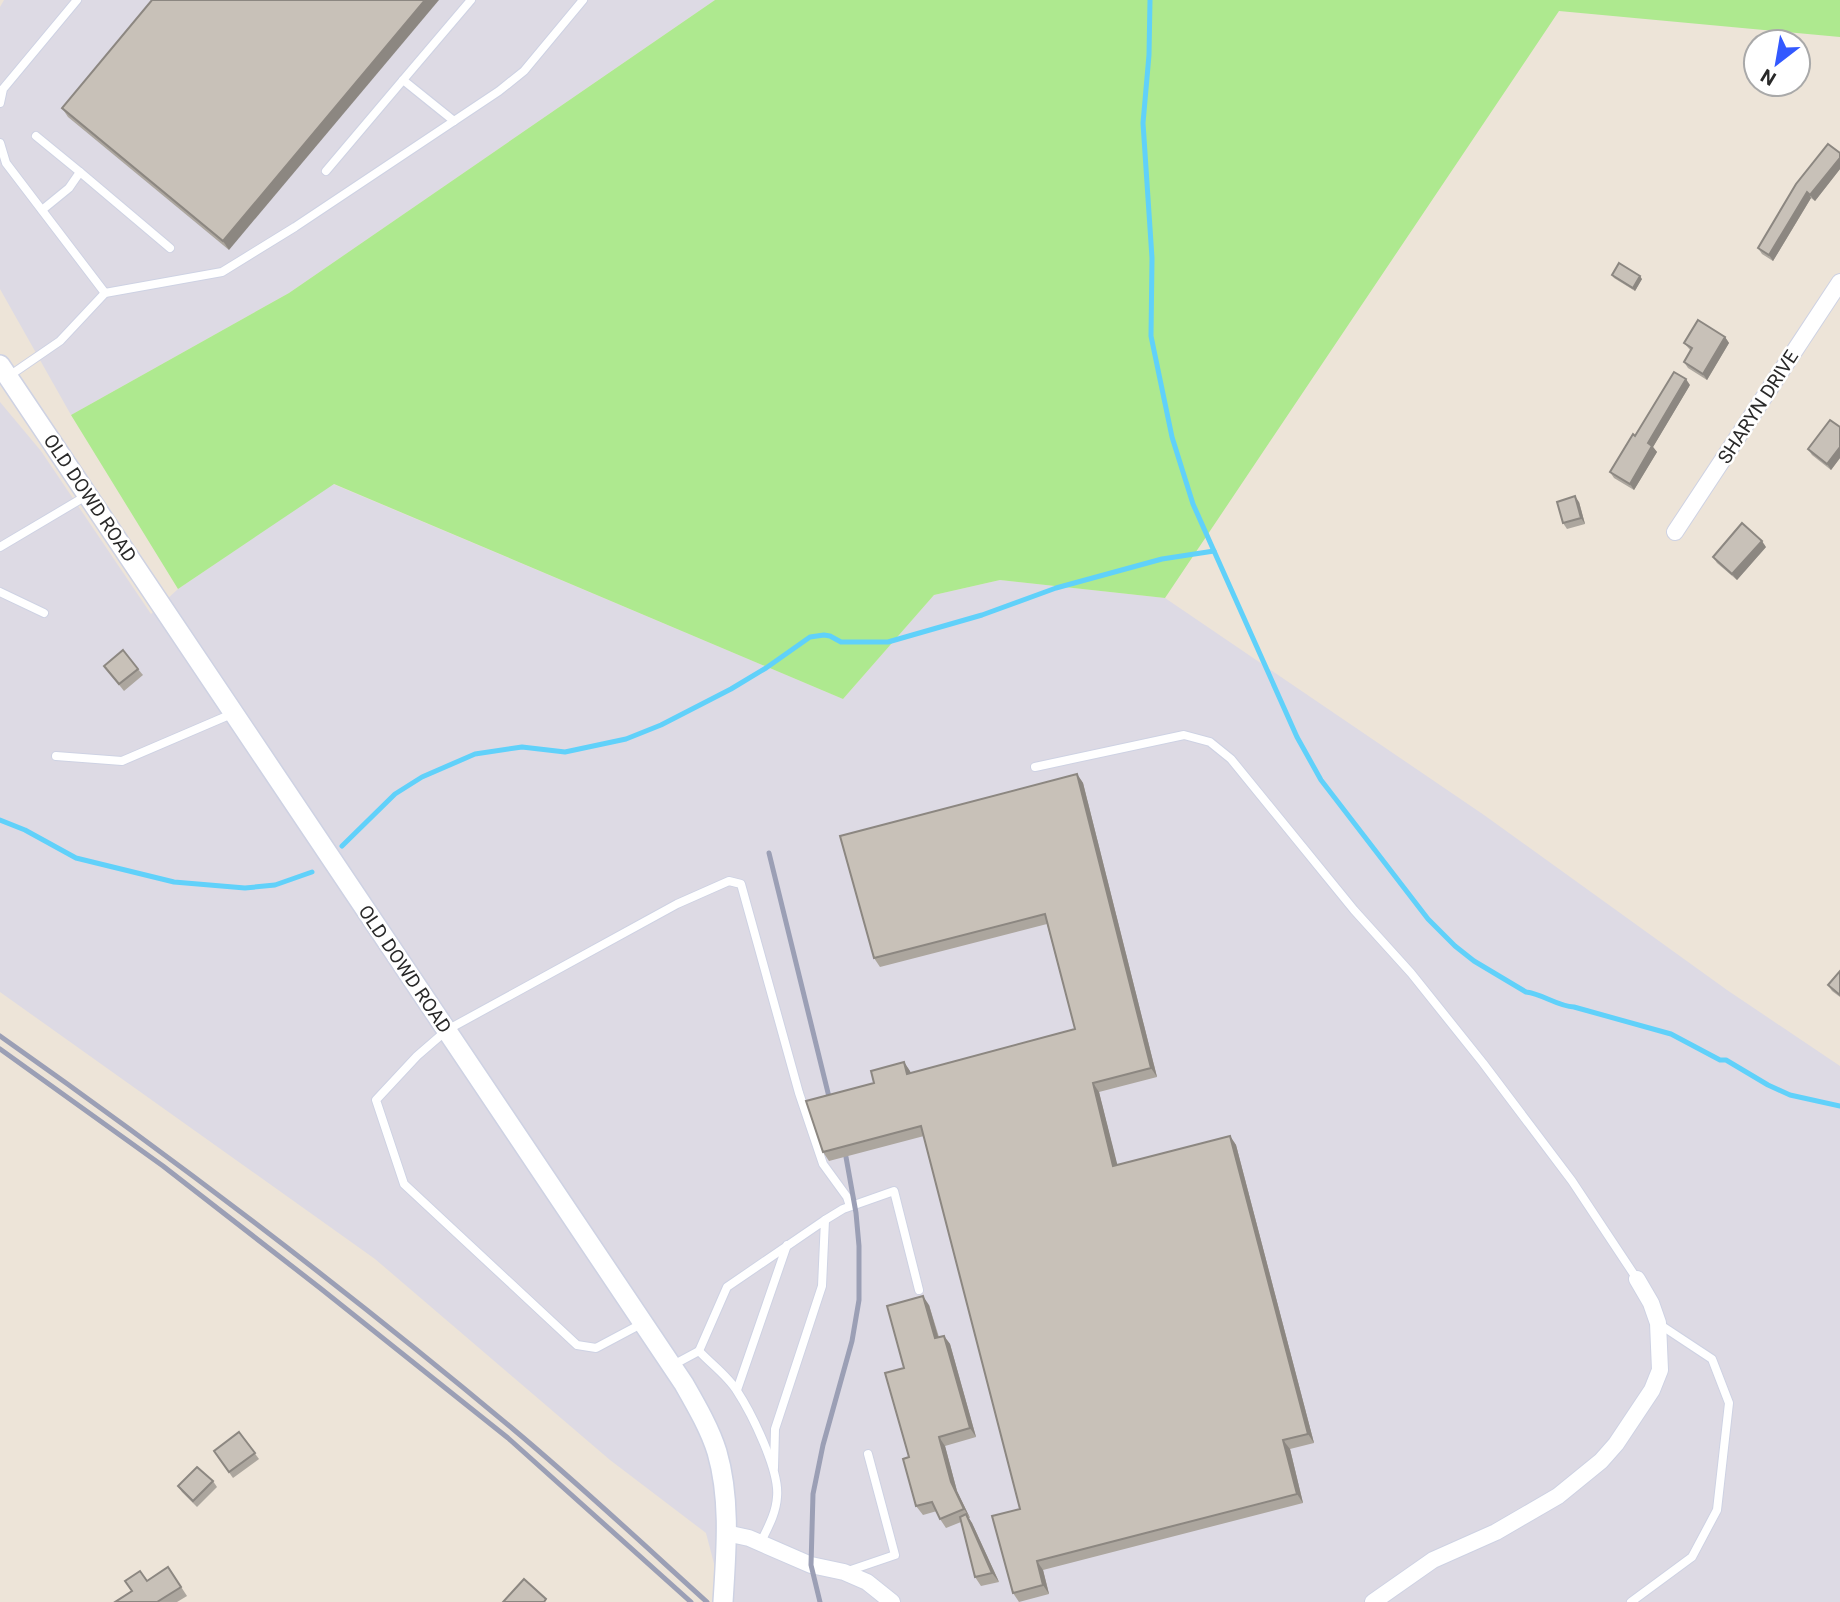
<svg xmlns="http://www.w3.org/2000/svg" width="1840" height="1602" viewBox="0 0 1840 1602" font-family="Roboto,sans-serif">
  <style>
    .industrial { fill: #dddae4 }
    .green { fill: #aee98f }
    .lines { fill: none; stroke-linecap: round; stroke-linejoin: round }
    .stream { stroke: #60d1fa; stroke-width: 5 }
    .service-casing { stroke: #ced2e3; stroke-width: 10 }
    .minor-casing { stroke: #ced2e3; stroke-width: 18 }
    .tertiary-casing { stroke: #ced2e3; stroke-width: 22 }
    .service { stroke: #fff; stroke-width: 8 }
    .minor { stroke: #fff; stroke-width: 16 }
    .tertiary { stroke: #fff; stroke-width: 19 }
    .rail { stroke: #9b9fb5; stroke-width: 5 }
    .wall { fill: #aca69e }
    .shaded-wall { fill: #8c8781 }
    .building { fill: #c8c1b8; stroke: #8c8781; stroke-width: 2 }
    .labels { text-anchor: middle; dominant-baseline: central; stroke-width: 5; stroke-linejoin: round; paint-order: stroke }
    .street-label { font-size: 19px; fill: #292929; stroke: #fff }
  </style>
  <rect width="100%" height="100%" fill="#ede4d8"/>
  <g class="industrial">
    <polygon points="4,0 715,0 289,293 71,415 0,289 0,7"/>
    <polygon points="0,402 41,451 151,614 178,589 333,484 843,699 934,595 1000,580 1165,598 1484,815 1727,990 1840,1066 1840,1602 724,1602 706,1533 610,1460 375,1259 0,992"/>
  </g>
  <polygon class="green" points="715,0 1840,0 1840,37 1559,11 1165,598 1000,580 934,595 843,699 334,484 178,589 71,415 289,293"/>
  <g class="lines">
    <g class="stream">
      <path d="M 1150,0 L 1149,55 L 1143,123 L 1152,258 L 1151,336 L 1172,437 L 1193,504 L 1297,737 L 1321,780 L 1428,919 L 1455,946 L 1474,961 L 1526,992 C 1543,994 1557,1006 1574,1007 L 1671,1034 L 1720,1060 L 1726,1060 L 1768,1085 L 1790,1095 L 1840,1106"/>
      <polyline points="0,820 25,830 76,858 174,882 245,888 275,885 312,872"/>
      <polyline points="342,846 395,794 422,777 475,754 522,747 565,752 626,739 661,725 731,689 766,668 810,637 824,635 830,636 841,642 888,642 982,615 1056,588 1162,559 1214,551"/>
    </g>
    <defs>
      <g id="service">
        <polyline points="0,103 3,89 77,0"/>
        <polyline points="454,121 403,80 471,0"/>
        <polyline points="36,136 80,172"/>
        <polyline points="0,143 6,163 105,293"/>
        <polyline points="326,171 403,80"/>
        <polyline points="42,210 69,188 80,172 170,248"/>
        <polyline points="9,376 60,341 105,293 222,272 295,227 499,91 524,71 583,0"/>
        <polyline points="0,547 86,496"/>
        <polyline points="0,592 44,613"/>
        <polyline points="56,756 122,761 234,713"/>
        <polyline points="1035,767 1184,735 1210,742 1231,759 1354,910 1411,973 1483,1063 1572,1181 1637,1279"/>
        <polyline points="825,1220 843,1209 894,1191 919,1290"/>
        <polyline points="643,1323 596,1348 577,1345 404,1184 376,1100 417,1056 447,1030 677,904 729,881 741,884 799,1093 823,1164 847,1197 850,1206"/>
        <polyline points="699,1351 727,1287 825,1220 822,1286 775,1429 774,1468"/>
        <path d="M 673,1365 L 699,1351 C 711,1364 728,1376 737,1391 C 752,1414 780,1471 777,1497 C 776,1514 767,1529 760,1544"/>
        <polyline points="737,1390 787,1245"/>
        <polyline points="848,1571 895,1555 868,1454"/>
        <polyline points="1631,1602 1692,1557 1717,1510 1729,1403 1712,1359 1659,1324"/>
      </g>
      <g id="minor">
        <polyline points="1675,532 1840,282"/>
        <polyline points="726,1533 749,1538 811,1565 844,1572 867,1582 892,1602"/>
        <polyline points="1373,1602 1433,1560 1496,1532 1558,1496 1601,1461 1616,1444 1652,1390 1660,1370 1658,1323 1651,1303 1637,1279"/>
      </g>
      <path id="tertiary" d="M 0,365 L 684,1384 C 696,1405 710,1429 717,1452 C 731,1500 726,1553 723,1602"/>
    </defs>
    <use href="#service" class="service-casing"/>
    <use href="#minor" class="minor-casing"/>
    <use href="#tertiary" class="tertiary-casing"/>
    <use href="#service" class="service"/>
    <use href="#minor" class="minor"/>
    <use href="#tertiary" class="tertiary"/>
    <g class="rail">
      <polyline points="769,853 831,1105"/>
      <path d="M 0,1036 C 176,1160 348,1291 513,1429 C 580,1485 643,1544 707,1602"/>
      <polyline points="0,1049 163,1166 320,1288 508,1438 691,1602"/>
      <polyline points="820,1602 811,1565 813,1494 823,1445 852,1341 859,1300 859,1246 856,1213 846,1157"/>
    </g>
  </g>
  <g class="wall">
    <polygon points="152,0 229,250 68,117 62,108"/>
    <polygon points="1840,153 1840,169 1815,201 1811,198 1773,261 1762,254 1758,248"/>
    <polygon points="1612,275 1642,279 1635,291 1614,278"/>
    <polygon points="1725,337 1729,343 1707,380 1688,368 1684,362 1691,351 1684,343"/>
    <polygon points="1690,385 1653,447 1657,452 1634,490 1614,478 1610,472 1635,436"/>
    <polygon points="1840,427 1840,458 1831,470 1812,455 1808,449"/>
    <polygon points="1579,502 1585,524 1567,529 1563,523"/>
    <polygon points="1766,547 1737,580 1717,563 1713,557"/>
    <polygon points="104,666 138,669 143,675 124,691"/>
    <polygon points="1077,774 1083,783 1157,1077 1099,1092 1117,1165 1230,1136 1236,1145 1314,1443 1290,1449 1303,1503 1043,1570 1049,1594 1019,1602 1013,1593 1020,1509 924,1136 829,1161 823,1152 874,1083 904,1062 911,1073 1075,1029 1047,924 880,967 874,958"/>
    <polygon points="1840,971 1840,997 1832,991 1828,985"/>
    <polygon points="929,1305 939,1337 944,1336 950,1344 976,1437 945,1446 957,1491 970,1518 969,1518 972,1523 999,1582 981,1586 975,1577 961,1522 946,1528 940,1519 937,1511 923,1515 916,1506 904,1368"/>
    <polygon points="239,1432 259,1459 233,1478 214,1451"/>
    <polygon points="213,1481 217,1487 197,1507 182,1492 178,1486"/>
    <polygon points="168,1567 187,1596 177,1602 115,1602"/>
  </g>
  <g class="shaded-wall">
    <polygon points="425,0 439,0 229,250 223,241"/>
    <polygon points="1840,158 1840,169 1815,201 1810,195"/>
    <polygon points="1807,192 1811,198 1773,261 1769,255"/>
    <polygon points="1640,276 1642,279 1635,291 1633,288"/>
    <polygon points="1725,337 1729,343 1707,380 1703,374"/>
    <polygon points="1686,379 1690,385 1653,447 1657,452 1634,490 1630,484 1648,443"/>
    <polygon points="1840,447 1840,458 1831,470 1827,464"/>
    <polygon points="1575,496 1579,502 1585,524 1581,518"/>
    <polygon points="1762,541 1766,547 1737,580 1732,574"/>
    <polygon points="1077,774 1083,783 1157,1077 1151,1068"/>
    <polygon points="904,1062 910,1071 914,1083 907,1074"/>
    <polygon points="1093,1083 1099,1092 1120,1175 1113,1166"/>
    <polygon points="1230,1136 1236,1145 1314,1443 1308,1434"/>
    <polygon points="923,1296 929,1305 941,1347 935,1338"/>
    <polygon points="944,1336 950,1344 976,1437 970,1428"/>
    <polygon points="939,1437 945,1446 957,1491 970,1518 964,1509 951,1482"/>
    <polygon points="1283,1440 1290,1449 1303,1503 1297,1494"/>
    <polygon points="966,1514 972,1523 999,1582 992,1573"/>
    <polygon points="1037,1561 1043,1570 1049,1594 1043,1585"/>
  </g>
  <g class="building">
    <polygon points="152,0 425,0 223,241 62,108"/>
    <polygon points="1828,144 1840,153 1840,158 1810,195 1807,192 1769,255 1758,248 1796,184"/>
    <polygon points="1619,263 1640,276 1633,288 1612,275"/>
    <polygon points="1698,320 1725,337 1703,374 1684,362 1692,348 1684,343"/>
    <polygon points="1674,372 1686,379 1648,443 1652,446 1630,484 1610,472 1633,434 1635,436"/>
    <polygon points="1830,420 1840,427 1840,447 1827,464 1808,449"/>
    <polygon points="1575,496 1581,518 1563,523 1557,502"/>
    <polygon points="1742,523 1762,541 1732,574 1713,557"/>
    <polygon points="123,650 138,669 119,684 104,666"/>
    <polygon points="1077,774 1151,1068 1093,1083 1113,1166 1230,1136 1308,1434 1283,1440 1297,1494 1037,1561 1043,1585 1013,1593 992,1516 1020,1509 921,1126 823,1152 806,1101 874,1083 871,1071 904,1062 907,1074 1075,1029 1045,914 874,958 840,836"/>
    <polygon points="1840,971 1840,995 1828,985"/>
    <polygon points="923,1296 935,1338 944,1336 970,1428 939,1437 951,1482 964,1509 940,1519 932,1502 916,1506 903,1459 909,1457 885,1373 904,1368 887,1306"/>
    <polygon points="239,1432 255,1453 229,1472 214,1451"/>
    <polygon points="197,1467 213,1481 193,1501 178,1486"/>
    <polygon points="966,1514 992,1573 975,1577 960,1517"/>
    <polygon points="168,1567 181,1587 157,1602 115,1602 132,1591 125,1581 140,1571 147,1581"/>
    <polygon points="524,1579 546,1599 544,1602 503,1602"/>
  </g>
  <g class="labels">
    <g class="street-label">
      <text transform="translate(1758 407) rotate(-57)">SHARYN DRIVE</text>
      <text transform="translate(90 498) rotate(56)">OLD DOWD ROAD</text>
      <text transform="translate(405 969) rotate(56)">OLD DOWD ROAD</text>
    </g>
  </g>
  <g transform="translate(1777 63) rotate(211)"><circle r="33" fill="#ffffff" stroke="#a9a9a9" stroke-width="2"/>
  <path d="M0-5L12 26L0 18L-12 26Z" fill="#3359ff"/>
  <text y="-10" font-size="19" font-weight="bold" text-anchor="middle" fill="#292929">N</text>
  </g>
</svg>
